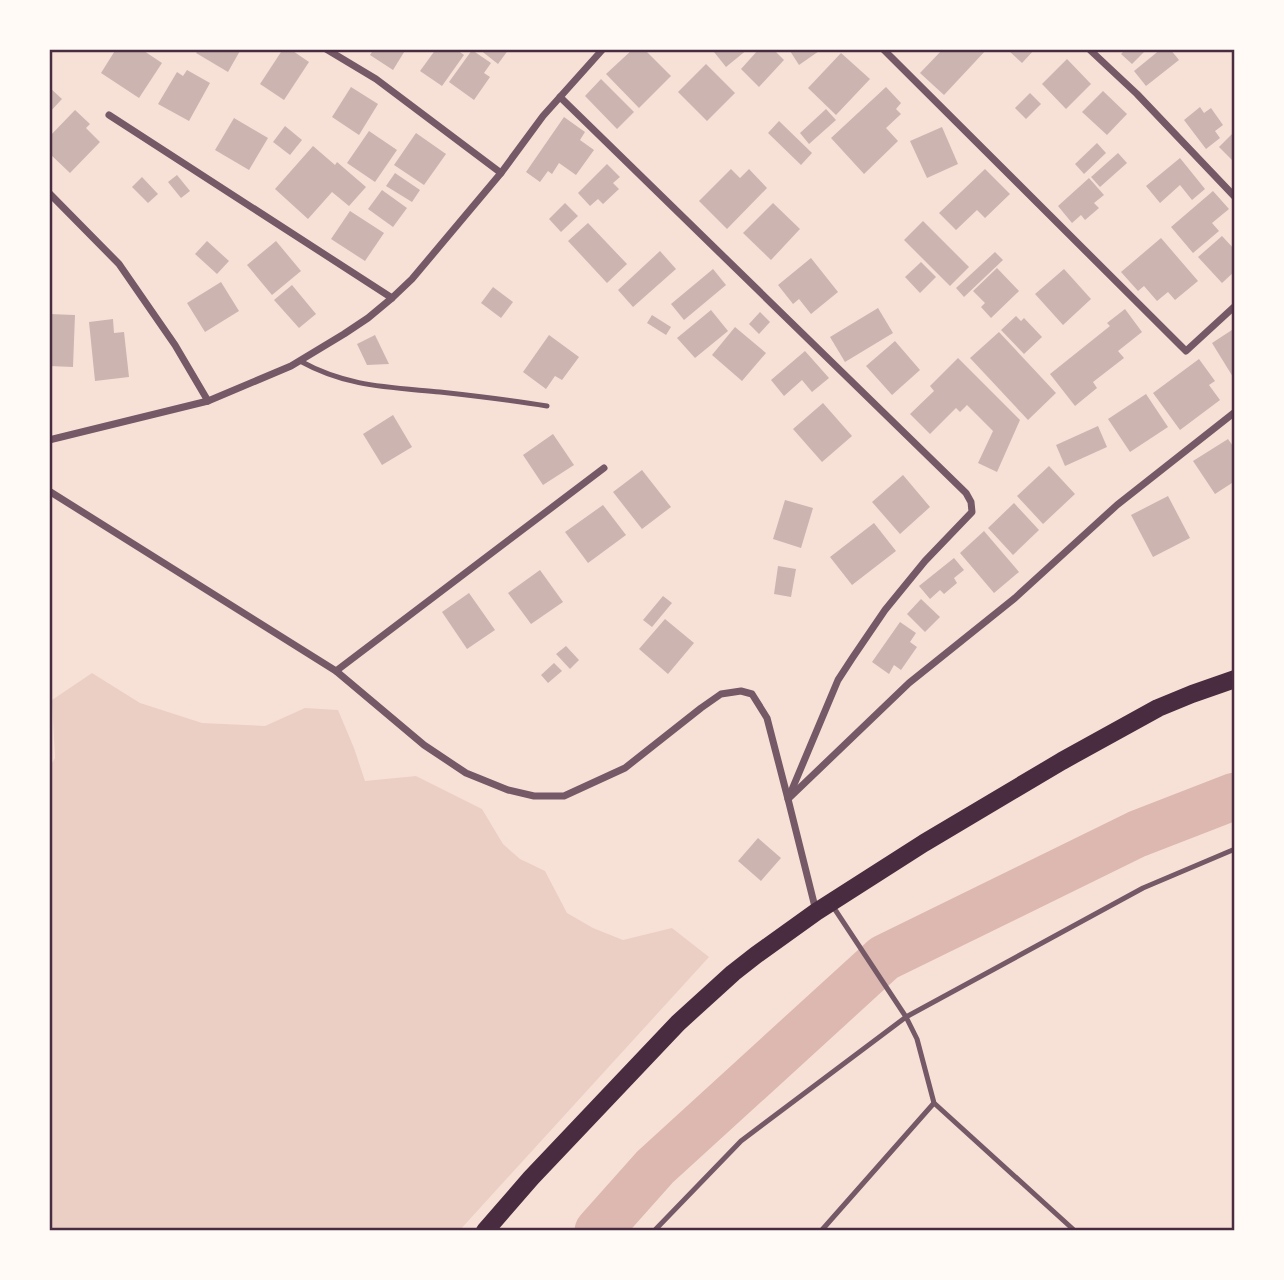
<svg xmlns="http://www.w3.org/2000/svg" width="1284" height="1280" viewBox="0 0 1284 1280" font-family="'Source Sans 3',sans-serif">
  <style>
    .green { fill: #ebcfc5 }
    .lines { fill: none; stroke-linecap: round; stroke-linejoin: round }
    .river { stroke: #dcb8b0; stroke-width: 47 }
    .building { fill: #ccb4b1 }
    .service { stroke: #755966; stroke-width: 5 }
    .minor { stroke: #755966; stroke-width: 7 }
    .primary { stroke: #4a2c40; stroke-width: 18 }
    .neatline { fill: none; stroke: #4a2c40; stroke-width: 2.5 }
  </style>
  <rect width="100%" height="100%" fill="#f7e1d7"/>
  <polygon class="green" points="92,673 140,703 202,723 265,726 305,708 338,710 354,748 365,781 416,776 482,809 503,844 520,859 545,871 567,913 593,928 623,940 672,928 709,957 459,1231 49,1231 49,768 55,758 52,700"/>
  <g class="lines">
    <polyline class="river" points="598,1231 655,1167 884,958 1137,834 1235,796"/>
  </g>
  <g class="building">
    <polygon points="116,49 141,49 162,63 139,98 101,73"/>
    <polygon points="199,49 241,49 228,72 196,53"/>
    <polygon points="283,49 290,49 309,62 284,100 260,84"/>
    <polygon points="374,49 406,49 393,70 370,55"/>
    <polygon points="436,49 456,49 464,55 442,86 420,71"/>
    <polygon points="479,49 509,49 498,64"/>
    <polygon points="633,49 644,49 671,76 639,108 606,74"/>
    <polygon points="717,49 748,49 726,67 714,52"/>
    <polygon points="759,49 773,49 784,60 759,87 741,69"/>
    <polygon points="793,49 822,49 799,65 790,51"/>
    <polygon points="943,49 987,49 944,95 920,73"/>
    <polygon points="1010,49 1035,49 1022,63 1009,51"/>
    <polygon points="1126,49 1147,49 1132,64 1121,54"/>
    <polygon points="1161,49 1170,49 1179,60 1146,86 1134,71"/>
    <polygon points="472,50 491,63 484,73 490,77 474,100 449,82"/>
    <polygon points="841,53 870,79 836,115 808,88"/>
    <polygon points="1067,59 1091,84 1066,109 1042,84"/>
    <polygon points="706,64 735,93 707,121 678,92"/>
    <polygon points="187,70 210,83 189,121 158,104 177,72 183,76"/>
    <polygon points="601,79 634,112 617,129 585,96"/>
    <polygon points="49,87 62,99 49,113"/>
    <polygon points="351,87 378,104 359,135 332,117"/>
    <polygon points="886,87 901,103 896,109 901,114 886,128 898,141 864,174 831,138"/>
    <polygon points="1103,91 1127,114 1107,135 1082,112"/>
    <polygon points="1030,93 1041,104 1026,119 1015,108"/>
    <polygon points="1200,107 1204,113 1211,108 1223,125 1215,131 1220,138 1206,149 1184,120"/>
    <polygon points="826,109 836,120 809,144 800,133"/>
    <polygon points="75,110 90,124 86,128 100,142 70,173 49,153 49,137"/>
    <polygon points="564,117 585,132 580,140 594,150 576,175 559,163 552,174 548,171 540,182 526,172"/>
    <polygon points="234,118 268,138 249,170 215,150"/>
    <polygon points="779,121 812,153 801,165 768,133"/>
    <polygon points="285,126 302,140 290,155 273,142"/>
    <polygon points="942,127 958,164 927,178 910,141"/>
    <polygon points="369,131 397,150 375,182 347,163"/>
    <polygon points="1235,131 1235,163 1219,147"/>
    <polygon points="416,133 446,154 424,185 394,165"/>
    <polygon points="1097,143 1106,153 1084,174 1075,164"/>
    <polygon points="313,146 335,165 337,162 366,187 349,206 332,192 308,219 275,189"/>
    <polygon points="1118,153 1127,163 1100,187 1091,177"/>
    <polygon points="1180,158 1205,189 1192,200 1180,185 1160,203 1146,186"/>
    <polygon points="607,164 620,177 613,183 619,189 603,204 598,199 590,206 578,193"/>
    <polygon points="731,169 740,178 749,169 767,188 727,229 699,201"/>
    <polygon points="985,169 1010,194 985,218 977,210 956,230 939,213"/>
    <polygon points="395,173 420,190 412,202 386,186"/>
    <polygon points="177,175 190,191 181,198 168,182"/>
    <polygon points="142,177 158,194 148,203 132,187"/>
    <polygon points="1089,178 1104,195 1094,203 1099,208 1085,220 1081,215 1072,223 1058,206"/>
    <polygon points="382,190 407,208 393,227 368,209"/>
    <polygon points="1213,191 1229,209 1212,223 1219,231 1193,253 1171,227"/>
    <polygon points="565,203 578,216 561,232 549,219"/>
    <polygon points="773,203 800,229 771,260 743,233"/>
    <polygon points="350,211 384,233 365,261 331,239"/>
    <polygon points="923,221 969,267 950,286 904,240"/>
    <polygon points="588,223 627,264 607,283 568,241"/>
    <polygon points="1222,236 1235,250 1235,271 1222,283 1198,257"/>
    <polygon points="1161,238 1198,281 1175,300 1168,292 1157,301 1144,286 1138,291 1121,272"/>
    <polygon points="207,241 229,261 217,274 195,254"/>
    <polygon points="276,241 301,271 272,295 247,265"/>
    <polygon points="660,251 676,269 633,307 618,290"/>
    <polygon points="995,252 1003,260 964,297 956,288"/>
    <polygon points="811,258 838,292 811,314 799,299 793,304 778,285"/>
    <polygon points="921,262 936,277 920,293 905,277"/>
    <polygon points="997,268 1019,291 991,318 981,307 985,303 973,291"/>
    <polygon points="713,269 726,285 684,320 671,304"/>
    <polygon points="1064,269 1091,299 1063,325 1035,294"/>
    <polygon points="221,282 239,311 205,332 187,303"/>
    <polygon points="292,285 316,314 299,328 274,300"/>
    <polygon points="493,287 513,302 501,318 481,303"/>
    <polygon points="878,308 893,333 845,362 830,337"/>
    <polygon points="1125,309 1142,332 1118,351 1124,358 1093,382 1097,388 1075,406 1050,374 1110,326 1107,323"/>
    <polygon points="711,310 728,331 695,358 677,338"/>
    <polygon points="760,312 770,322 759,334 749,324"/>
    <polygon points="49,314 75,315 73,367 49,366"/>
    <polygon points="652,315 671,327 666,335 647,323"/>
    <polygon points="1016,316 1021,321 1024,318 1042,337 1024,354 1001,330"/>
    <polygon points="113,319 114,333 124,332 129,377 95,381 89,322"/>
    <polygon points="735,327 766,353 742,381 712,355"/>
    <polygon points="1235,328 1235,376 1233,377 1212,343"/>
    <polygon points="999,332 1056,393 1028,420 970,358"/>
    <polygon points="375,335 389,364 367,365 357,344"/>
    <polygon points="549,335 579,357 562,380 555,376 546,389 523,372"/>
    <polygon points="895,341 920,370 892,395 866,366"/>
    <polygon points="805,351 829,378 812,392 802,380 784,396 771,380"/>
    <polygon points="958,358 1020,420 997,472 978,463 993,431 967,405 960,412 956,408 930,434 910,414 934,391 930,386"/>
    <polygon points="1199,359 1215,381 1209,385 1220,400 1180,430 1153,393"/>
    <polygon points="1146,394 1168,427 1130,452 1108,419"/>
    <polygon points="823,403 852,436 822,462 793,429"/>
    <polygon points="393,415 412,447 382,465 363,434"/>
    <polygon points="1098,426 1107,447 1065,466 1056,445"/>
    <polygon points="553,434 574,465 543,485 523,455"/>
    <polygon points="1228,439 1235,449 1235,481 1215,494 1193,461"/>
    <polygon points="1049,466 1075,494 1043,524 1017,496"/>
    <polygon points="642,470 671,507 642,529 613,492"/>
    <polygon points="903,475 930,507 900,534 872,502"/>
    <polygon points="1168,496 1190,538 1153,557 1131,515"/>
    <polygon points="785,500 813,508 801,548 773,539"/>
    <polygon points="1014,503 1039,530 1013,555 988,528"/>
    <polygon points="603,505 626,535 588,563 565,532"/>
    <polygon points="874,523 896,551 852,585 830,557"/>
    <polygon points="984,531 1019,572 994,593 960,553"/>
    <polygon points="954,558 964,570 954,578 957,583 944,594 940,590 930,599 919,586"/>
    <polygon points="778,566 796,569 791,597 774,594"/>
    <polygon points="540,570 563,602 531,624 508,593"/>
    <polygon points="469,593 495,630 467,649 442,612"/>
    <polygon points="663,596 672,603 652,627 643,620"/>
    <polygon points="921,599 940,617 925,632 907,614"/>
    <polygon points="665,619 694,643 668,674 639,649"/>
    <polygon points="900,622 916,633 910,642 917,647 901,670 894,665 889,674 872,662"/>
    <polygon points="566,646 579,660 570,669 556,654"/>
    <polygon points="554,663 562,671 548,683 541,675"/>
    <polygon points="758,838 781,858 761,881 738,861"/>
  </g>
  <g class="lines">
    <g class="service">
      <path d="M 300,361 C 347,387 388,387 440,392 C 476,396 511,400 547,406"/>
      <polyline points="654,1231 741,1141 906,1017 832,905"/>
      <polyline points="821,1231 934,1103"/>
      <polyline points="1075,1231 934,1103 917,1039 906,1017 1143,888 1235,849"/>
    </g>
    <g class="minor">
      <polyline points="326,49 376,79 501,173"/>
      <polyline points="883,49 1186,351 1235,306"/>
      <polyline points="1089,49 1137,94 1235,197"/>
      <polyline points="560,97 966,493 971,502 972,512 925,561 885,610 853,657 838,680 788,799 816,911"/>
      <polyline points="109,115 392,298"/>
      <polyline points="49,193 119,264 175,345 208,401"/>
      <polyline points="49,440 208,401 291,366 344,334 368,318 392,298 412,279 501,173 543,116 603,49"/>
      <polyline points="49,491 336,671 424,745 466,773 508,790 534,796 564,796 625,768 701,708 721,694 741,691 752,694 767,718 788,799 909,683 1015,598 1117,505 1235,412"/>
      <polyline points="336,671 604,468"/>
    </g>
    <polyline class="primary" points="485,1231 531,1178 678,1023 733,973 756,955 816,912 924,843 1062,761 1158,708 1192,694 1235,679"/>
  </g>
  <rect width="1284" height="1280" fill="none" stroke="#fffaf5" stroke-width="102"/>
  <rect x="51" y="51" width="1182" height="1178" class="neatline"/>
</svg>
